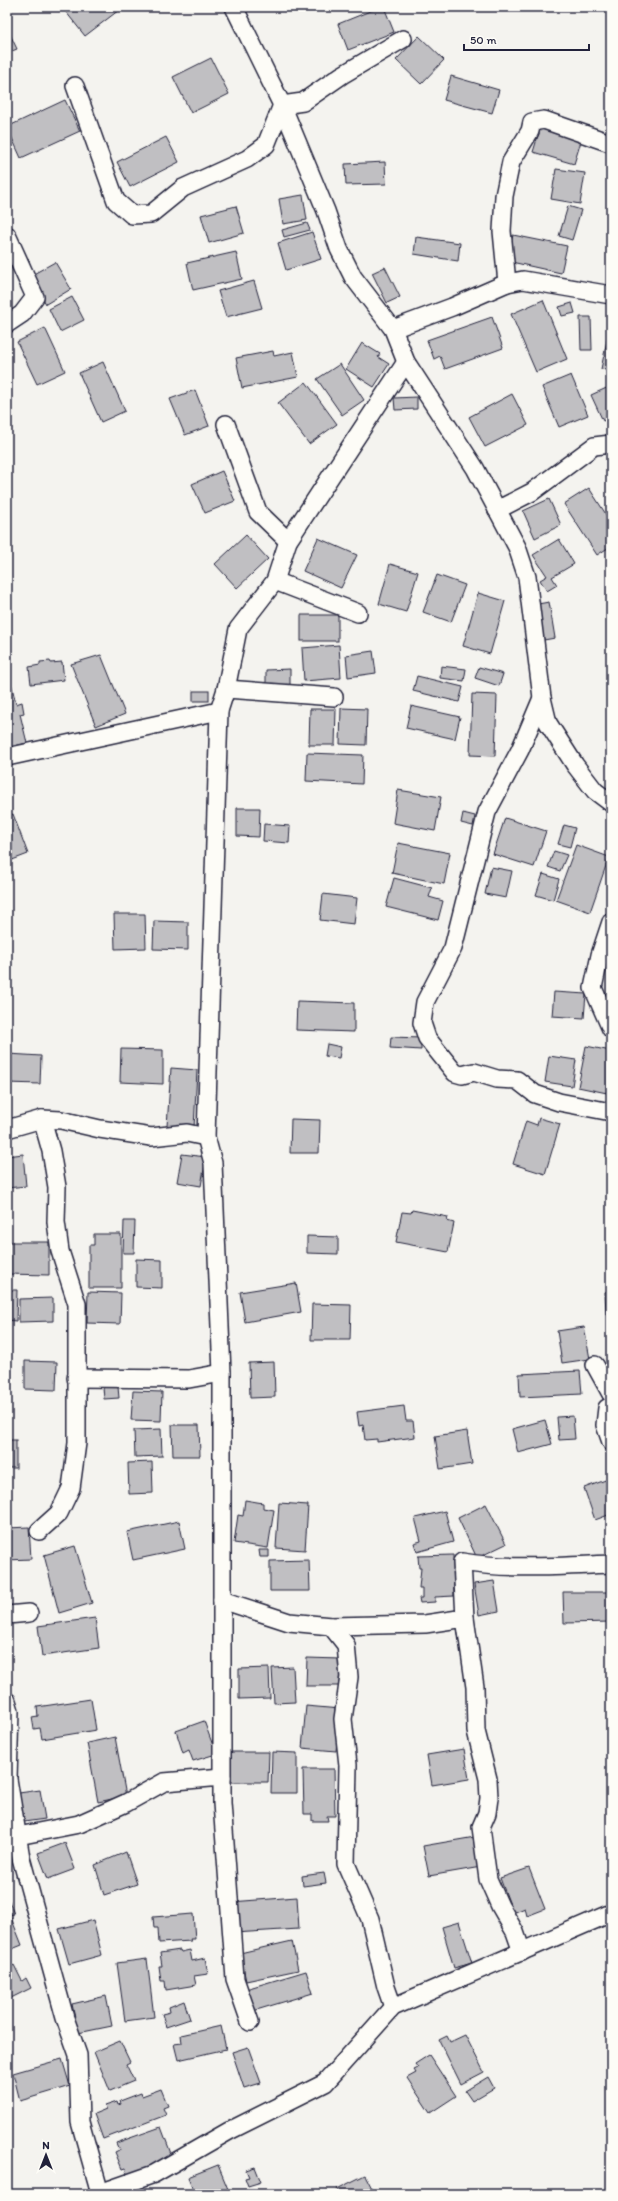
<svg xmlns="http://www.w3.org/2000/svg" width="618" height="2201" viewBox="0 0 618 2201" font-family="Itim,sans-serif">
  <style>
    .building { fill: #c0bfc2; stroke: #22223b }
    .lines { fill: none; stroke-linecap: round; stroke-linejoin: round }
    .street-casing { stroke: #22223b; stroke-width: 20 }
    .street { stroke: #fdfcf7; stroke-width: 17 }
  </style>
  <rect width="100%" height="100%" fill="#f4f3ef"/>
  <filter id="ink" filterUnits="userSpaceOnUse"><feTurbulence type="fractalNoise" baseFrequency=".025" numOctaves="2"/><feDisplacementMap in="SourceGraphic" scale="8" xChannelSelector="R" yChannelSelector="G"/><feConvolveMatrix kernelMatrix="1 2 1 2 8 2 1 2 1" color-interpolation-filters="sRGB"/></filter>
  <g filter="url(#ink)">
    <g class="building">
      <polygon points="62,7 123,7 85,36"/>
      <polygon points="380,7 384,7 394,32 348,50 338,24"/>
      <polygon points="7,28 17,49 7,53"/>
      <polygon points="419,36 444,60 421,84 396,60"/>
      <polygon points="211,58 229,94 191,113 173,77"/>
      <polygon points="451,76 499,90 492,113 444,100"/>
      <polygon points="65,100 80,131 21,158 7,127"/>
      <polygon points="541,126 582,138 574,164 533,152"/>
      <polygon points="166,137 179,162 130,187 117,162"/>
      <polygon points="385,162 386,184 346,185 345,164"/>
      <polygon points="556,169 585,173 580,204 551,199"/>
      <polygon points="303,195 307,220 283,224 279,199"/>
      <polygon points="236,206 244,233 209,243 201,215"/>
      <polygon points="568,206 581,210 572,240 559,236"/>
      <polygon points="307,223 310,230 284,237 282,230"/>
      <polygon points="312,232 321,259 286,270 278,243"/>
      <polygon points="513,235 567,246 561,273 507,261"/>
      <polygon points="416,237 460,243 458,261 414,254"/>
      <polygon points="236,252 242,279 193,290 187,263"/>
      <polygon points="55,262 71,289 46,304 30,276"/>
      <polygon points="385,267 400,297 387,303 372,273"/>
      <polygon points="254,281 262,308 226,317 218,291"/>
      <polygon points="72,297 84,320 60,332 49,309"/>
      <polygon points="543,300 567,359 536,372 511,314"/>
      <polygon points="572,303 575,313 562,316 559,307"/>
      <polygon points="492,317 503,348 445,369 440,356 434,359 427,340"/>
      <polygon points="580,317 591,317 592,350 581,350"/>
      <polygon points="611,321 611,371 601,369"/>
      <polygon points="45,328 65,371 37,384 17,342"/>
      <polygon points="362,343 380,354 378,357 389,364 374,387 346,369"/>
      <polygon points="273,351 274,356 293,352 298,377 242,388 236,358"/>
      <polygon points="103,362 125,411 101,422 79,373"/>
      <polygon points="340,364 364,400 342,415 317,379"/>
      <polygon points="571,375 588,415 559,427 542,387"/>
      <polygon points="306,382 337,424 309,444 278,403"/>
      <polygon points="611,386 611,418 603,421 591,395"/>
      <polygon points="195,390 209,426 185,435 170,399"/>
      <polygon points="512,394 528,425 485,447 469,417"/>
      <polygon points="417,397 417,409 395,410 394,398"/>
      <polygon points="222,471 235,501 205,513 192,484"/>
      <polygon points="589,488 611,522 611,546 597,555 564,504"/>
      <polygon points="549,499 561,525 535,538 523,511"/>
      <polygon points="246,535 268,559 237,588 215,564"/>
      <polygon points="318,538 357,555 341,588 303,571"/>
      <polygon points="559,539 574,564 552,577 557,585 547,591 540,580 547,576 533,555"/>
      <polygon points="390,564 418,572 406,612 379,604"/>
      <polygon points="437,575 465,585 451,622 423,612"/>
      <polygon points="478,593 505,601 490,654 463,646"/>
      <polygon points="549,602 555,638 544,640 538,604"/>
      <rect x="301" y="615" width="37" height="26"/>
      <polygon points="339,645 341,678 304,681 302,648"/>
      <polygon points="373,651 376,673 348,677 346,655"/>
      <polygon points="101,655 125,714 96,726 71,664"/>
      <polygon points="50,661 51,663 62,662 64,680 31,684 29,667 40,665 40,662"/>
      <polygon points="441,666 466,669 464,681 440,678"/>
      <polygon points="479,667 503,674 499,686 475,678"/>
      <polygon points="290,669 290,686 266,686 266,670"/>
      <polygon points="7,674 9,674 16,704 22,702 24,713 20,714 27,743 7,748"/>
      <polygon points="417,676 463,687 459,702 413,691"/>
      <rect x="193" y="691" width="16" height="10"/>
      <polygon points="472,694 497,695 495,756 470,755"/>
      <polygon points="411,706 460,717 455,739 406,728"/>
      <polygon points="341,708 367,709 366,745 340,744"/>
      <polygon points="310,709 336,709 335,745 309,745"/>
      <polygon points="307,753 363,755 362,784 306,781"/>
      <polygon points="398,790 441,797 435,831 393,823"/>
      <polygon points="237,808 260,808 259,837 237,836"/>
      <polygon points="463,813 475,816 473,826 461,823"/>
      <polygon points="13,814 28,854 7,862 7,816"/>
      <polygon points="505,818 546,831 534,867 493,854"/>
      <polygon points="264,824 290,826 289,843 263,841"/>
      <polygon points="564,825 575,828 570,847 558,844"/>
      <polygon points="398,843 450,853 444,884 392,873"/>
      <polygon points="576,845 609,857 590,912 556,900"/>
      <polygon points="554,851 567,855 560,871 548,867"/>
      <polygon points="491,867 512,871 506,898 485,894"/>
      <polygon points="543,874 559,879 553,900 536,895"/>
      <polygon points="394,878 432,888 429,897 443,901 438,920 386,907"/>
      <polygon points="323,894 357,898 354,924 320,920"/>
      <polygon points="114,914 145,914 146,948 115,949"/>
      <polygon points="154,921 188,922 188,950 153,949"/>
      <polygon points="554,992 586,994 584,1018 552,1016"/>
      <polygon points="297,1001 354,1003 354,1032 296,1030"/>
      <polygon points="391,1037 421,1038 421,1050 390,1048"/>
      <polygon points="327,1044 341,1047 339,1058 325,1056"/>
      <polygon points="586,1046 611,1051 611,1073 607,1093 578,1087"/>
      <polygon points="121,1049 163,1050 163,1084 120,1082"/>
      <polygon points="8,1054 41,1056 40,1084 7,1083"/>
      <polygon points="549,1056 576,1060 572,1086 545,1082"/>
      <polygon points="171,1068 197,1070 194,1128 167,1126"/>
      <polygon points="539,1118 560,1124 545,1174 513,1164 526,1121 537,1125"/>
      <polygon points="291,1119 320,1120 319,1153 290,1153"/>
      <polygon points="23,1154 26,1186 7,1188 7,1156"/>
      <polygon points="182,1154 206,1157 201,1186 177,1182"/>
      <polygon points="412,1210 448,1217 447,1221 454,1223 448,1252 396,1242 402,1212 411,1213"/>
      <polygon points="124,1221 135,1221 134,1253 123,1253"/>
      <polygon points="94,1234 121,1234 121,1288 89,1288 89,1245 94,1245"/>
      <polygon points="307,1236 338,1237 338,1254 307,1253"/>
      <polygon points="7,1242 49,1242 49,1275 7,1274"/>
      <polygon points="136,1259 162,1260 162,1288 136,1287"/>
      <polygon points="296,1283 301,1312 245,1322 240,1292"/>
      <polygon points="7,1290 17,1290 16,1321 7,1320"/>
      <polygon points="611,1291 611,1314 606,1314 605,1292"/>
      <polygon points="88,1292 121,1293 120,1324 87,1323"/>
      <polygon points="53,1298 53,1321 19,1322 19,1299"/>
      <polygon points="312,1304 351,1305 350,1340 311,1340"/>
      <polygon points="584,1327 590,1359 562,1363 557,1331"/>
      <polygon points="25,1361 57,1362 56,1390 25,1389"/>
      <polygon points="274,1362 275,1397 250,1398 249,1363"/>
      <polygon points="580,1371 582,1394 520,1397 519,1374"/>
      <polygon points="103,1387 118,1387 119,1398 104,1399"/>
      <polygon points="133,1391 162,1392 161,1421 131,1420"/>
      <polygon points="404,1406 406,1421 413,1421 415,1437 377,1442 377,1439 365,1440 363,1425 359,1426 357,1412"/>
      <polygon points="573,1416 575,1439 559,1440 557,1417"/>
      <polygon points="545,1420 552,1444 518,1453 512,1429"/>
      <polygon points="172,1425 199,1425 200,1456 173,1456"/>
      <polygon points="161,1429 162,1456 135,1457 134,1430"/>
      <polygon points="467,1431 472,1464 440,1469 435,1436"/>
      <rect x="7" y="1440" width="9" height="28"/>
      <polygon points="152,1462 153,1493 129,1494 128,1463"/>
      <polygon points="611,1478 611,1514 595,1520 584,1488"/>
      <polygon points="245,1500 263,1503 263,1508 274,1510 268,1548 234,1543 238,1515 243,1516"/>
      <polygon points="279,1503 308,1505 305,1550 276,1548"/>
      <polygon points="486,1504 506,1544 477,1558 458,1518"/>
      <polygon points="445,1511 453,1542 417,1552 414,1543 421,1541 415,1518"/>
      <polygon points="179,1521 185,1549 133,1560 127,1532"/>
      <polygon points="29,1527 31,1559 7,1560 7,1528"/>
      <polygon points="75,1546 92,1603 59,1613 44,1555"/>
      <polygon points="259,1550 269,1550 269,1557 260,1557"/>
      <polygon points="453,1555 454,1596 435,1597 435,1602 420,1603 419,1598 422,1598 422,1588 419,1588 421,1568 419,1568 418,1556"/>
      <polygon points="309,1560 310,1591 270,1591 270,1561"/>
      <polygon points="494,1581 499,1611 479,1615 474,1584"/>
      <polygon points="563,1592 611,1592 611,1622 564,1623"/>
      <polygon points="95,1618 99,1648 42,1656 38,1626"/>
      <polygon points="307,1658 340,1659 339,1686 306,1686"/>
      <polygon points="293,1667 295,1702 274,1703 272,1668"/>
      <polygon points="269,1668 270,1698 239,1699 239,1669"/>
      <polygon points="91,1699 96,1730 42,1739 40,1728 34,1729 32,1717 38,1716 37,1707"/>
      <polygon points="306,1706 340,1709 336,1751 302,1748"/>
      <polygon points="204,1721 216,1754 193,1761 189,1750 183,1753 176,1731"/>
      <polygon points="115,1737 126,1796 98,1802 87,1743"/>
      <polygon points="464,1749 469,1779 432,1785 427,1755"/>
      <polygon points="231,1752 269,1752 268,1782 231,1782"/>
      <polygon points="272,1752 297,1753 297,1793 271,1793"/>
      <polygon points="303,1769 334,1769 335,1816 327,1816 328,1821 312,1821 312,1814 304,1814"/>
      <polygon points="40,1790 45,1819 24,1822 19,1793"/>
      <polygon points="475,1837 481,1867 429,1876 423,1846"/>
      <polygon points="65,1843 75,1869 48,1879 38,1853"/>
      <polygon points="126,1852 137,1884 104,1895 95,1865"/>
      <polygon points="529,1868 545,1909 527,1916 525,1908 513,1913 500,1878"/>
      <polygon points="324,1873 326,1883 303,1886 302,1876"/>
      <polygon points="7,1896 14,1914 10,1915 22,1945 7,1951"/>
      <polygon points="297,1897 299,1929 234,1933 231,1902"/>
      <polygon points="193,1914 195,1939 190,1939 191,1941 159,1943 158,1928 154,1928 153,1917"/>
      <polygon points="93,1920 102,1955 69,1964 59,1929"/>
      <polygon points="459,1922 472,1963 454,1968 442,1927"/>
      <polygon points="292,1941 298,1970 246,1981 240,1953"/>
      <polygon points="180,1950 181,1952 190,1950 192,1961 205,1958 208,1974 194,1976 196,1985 166,1990 165,1981 161,1981 159,1966 162,1966 160,1953"/>
      <polygon points="147,1959 154,2017 125,2021 117,1963"/>
      <polygon points="14,1965 22,1981 26,1978 31,1988 7,2000 7,1969"/>
      <polygon points="306,1971 313,1993 253,2011 246,1989"/>
      <polygon points="106,1996 112,2026 78,2033 72,2004"/>
      <polygon points="184,2001 190,2019 166,2027 162,2014 170,2012 169,2007"/>
      <polygon points="221,2026 226,2049 178,2060 174,2044 182,2043 181,2035"/>
      <polygon points="465,2035 484,2072 461,2084 439,2040 447,2036 450,2042"/>
      <polygon points="120,2041 130,2062 126,2064 134,2081 110,2091 94,2052"/>
      <polygon points="248,2047 261,2083 244,2088 232,2052"/>
      <polygon points="429,2055 456,2096 430,2113 407,2078 416,2073 414,2070 418,2068 415,2064"/>
      <polygon points="62,2059 70,2086 20,2101 13,2073"/>
      <polygon points="488,2077 494,2088 472,2101 465,2091"/>
      <polygon points="161,2089 168,2106 163,2108 166,2115 103,2139 94,2114 106,2109 105,2106 117,2102 118,2105 121,2104 120,2101 141,2093 142,2096"/>
      <polygon points="161,2127 173,2159 128,2176 125,2168 122,2169 115,2152 119,2150 116,2143"/>
      <polygon points="218,2165 230,2194 195,2194 188,2177"/>
      <polygon points="255,2167 261,2182 248,2186 245,2178 249,2177 246,2170"/>
      <polygon points="365,2175 375,2194 340,2194 337,2189"/>
    </g>
    <g class="lines">
      <defs>
        <g id="street">
          <polyline points="234,7 282,105 326,211 339,249 353,277 393,329 406,362 475,468 517,547 527,577 542,698 548,723 575,765 595,791 611,803"/>
          <polyline points="75,86 116,201 132,215 151,214 183,188 247,159 266,145 282,105 303,102 342,75 403,39"/>
          <polyline points="7,235 35,297 22,314 7,324"/>
          <polyline points="507,283 502,231 504,196 511,162 530,131 532,122 544,120 610,143"/>
          <polyline points="393,329 452,307 507,283 523,280 611,295"/>
          <polyline points="226,424 258,512 288,541"/>
          <polyline points="497,510 532,492 594,446 611,444"/>
          <polyline points="275,581 358,613"/>
          <polyline points="226,689 334,697"/>
          <polyline points="542,698 520,750 487,812 453,948 425,1002 422,1023 427,1038 455,1073 462,1075 474,1072 497,1079 517,1080 535,1094 559,1102 611,1112"/>
          <polyline points="7,757 219,711"/>
          <polyline points="611,922 600,955 593,988 611,1029"/>
          <polyline points="7,1129 42,1119 61,1120 100,1129 151,1137 187,1133 206,1137"/>
          <polyline points="595,1365 611,1394"/>
          <polyline points="76,1378 189,1379 222,1373"/>
          <polyline points="611,1406 607,1408 605,1425 611,1442"/>
          <polyline points="39,1531 59,1513 71,1488 77,1443 77,1304 60,1251 56,1222 57,1187 51,1151 42,1119"/>
          <polyline points="222,1600 289,1622 331,1626 425,1624 465,1618 475,1687 476,1731 488,1779 489,1798 487,1813 481,1827 488,1879 500,1906 515,1932 522,1952"/>
          <polyline points="7,1615 29,1613"/>
          <path d="M 465,1618 L 462,1562 C 510,1570 562,1566 611,1564"/>
          <polyline points="331,1626 346,1645 349,1677 343,1719 348,1765 346,1864 370,1919 386,1987 393,2007"/>
          <polyline points="7,1701 10,1711 8,1779 21,1858 65,2018 78,2055 80,2122 100,2193"/>
          <polyline points="18,1836 79,1824 126,1803 164,1782 222,1777"/>
          <polyline points="250,2022 235,1979 222,1803 222,1373 213,1163 206,1137 219,711 226,689 238,629 275,581 288,541 406,362"/>
          <polyline points="97,2194 154,2174 229,2131 325,2083 393,2007 611,1913"/>
        </g>
      </defs>
      <use href="#street" class="street-casing"/>
      <use href="#street" class="street"/>
    </g>
  </g>
  <rect width="618" height="2201" fill="none" stroke="#fdfcf7" stroke-width="24"/>
  <rect x="12" y="12" width="594" height="2177" fill="none" stroke="#22223b" stroke-width="1.5" filter="url(#ink)"/>
  <g transform="translate(46 2155)" stroke="#fdfcf7" stroke-width="3" paint-order="stroke">
  <path d="M0-3L7 15L0 10L-7 15Z" fill="#22223b"/>
  <text y="-6" font-size="11" font-weight="bold" text-anchor="middle" fill="#22223b">N</text>
  </g>
  <path d="M464 44v6h125v-6" fill="none" stroke="#22223b" stroke-width="2"/>
  <text x="470" y="44" font-size="12" fill="#22223b" stroke="#fdfcf7" stroke-width="3" paint-order="stroke">50 m</text>
</svg>
